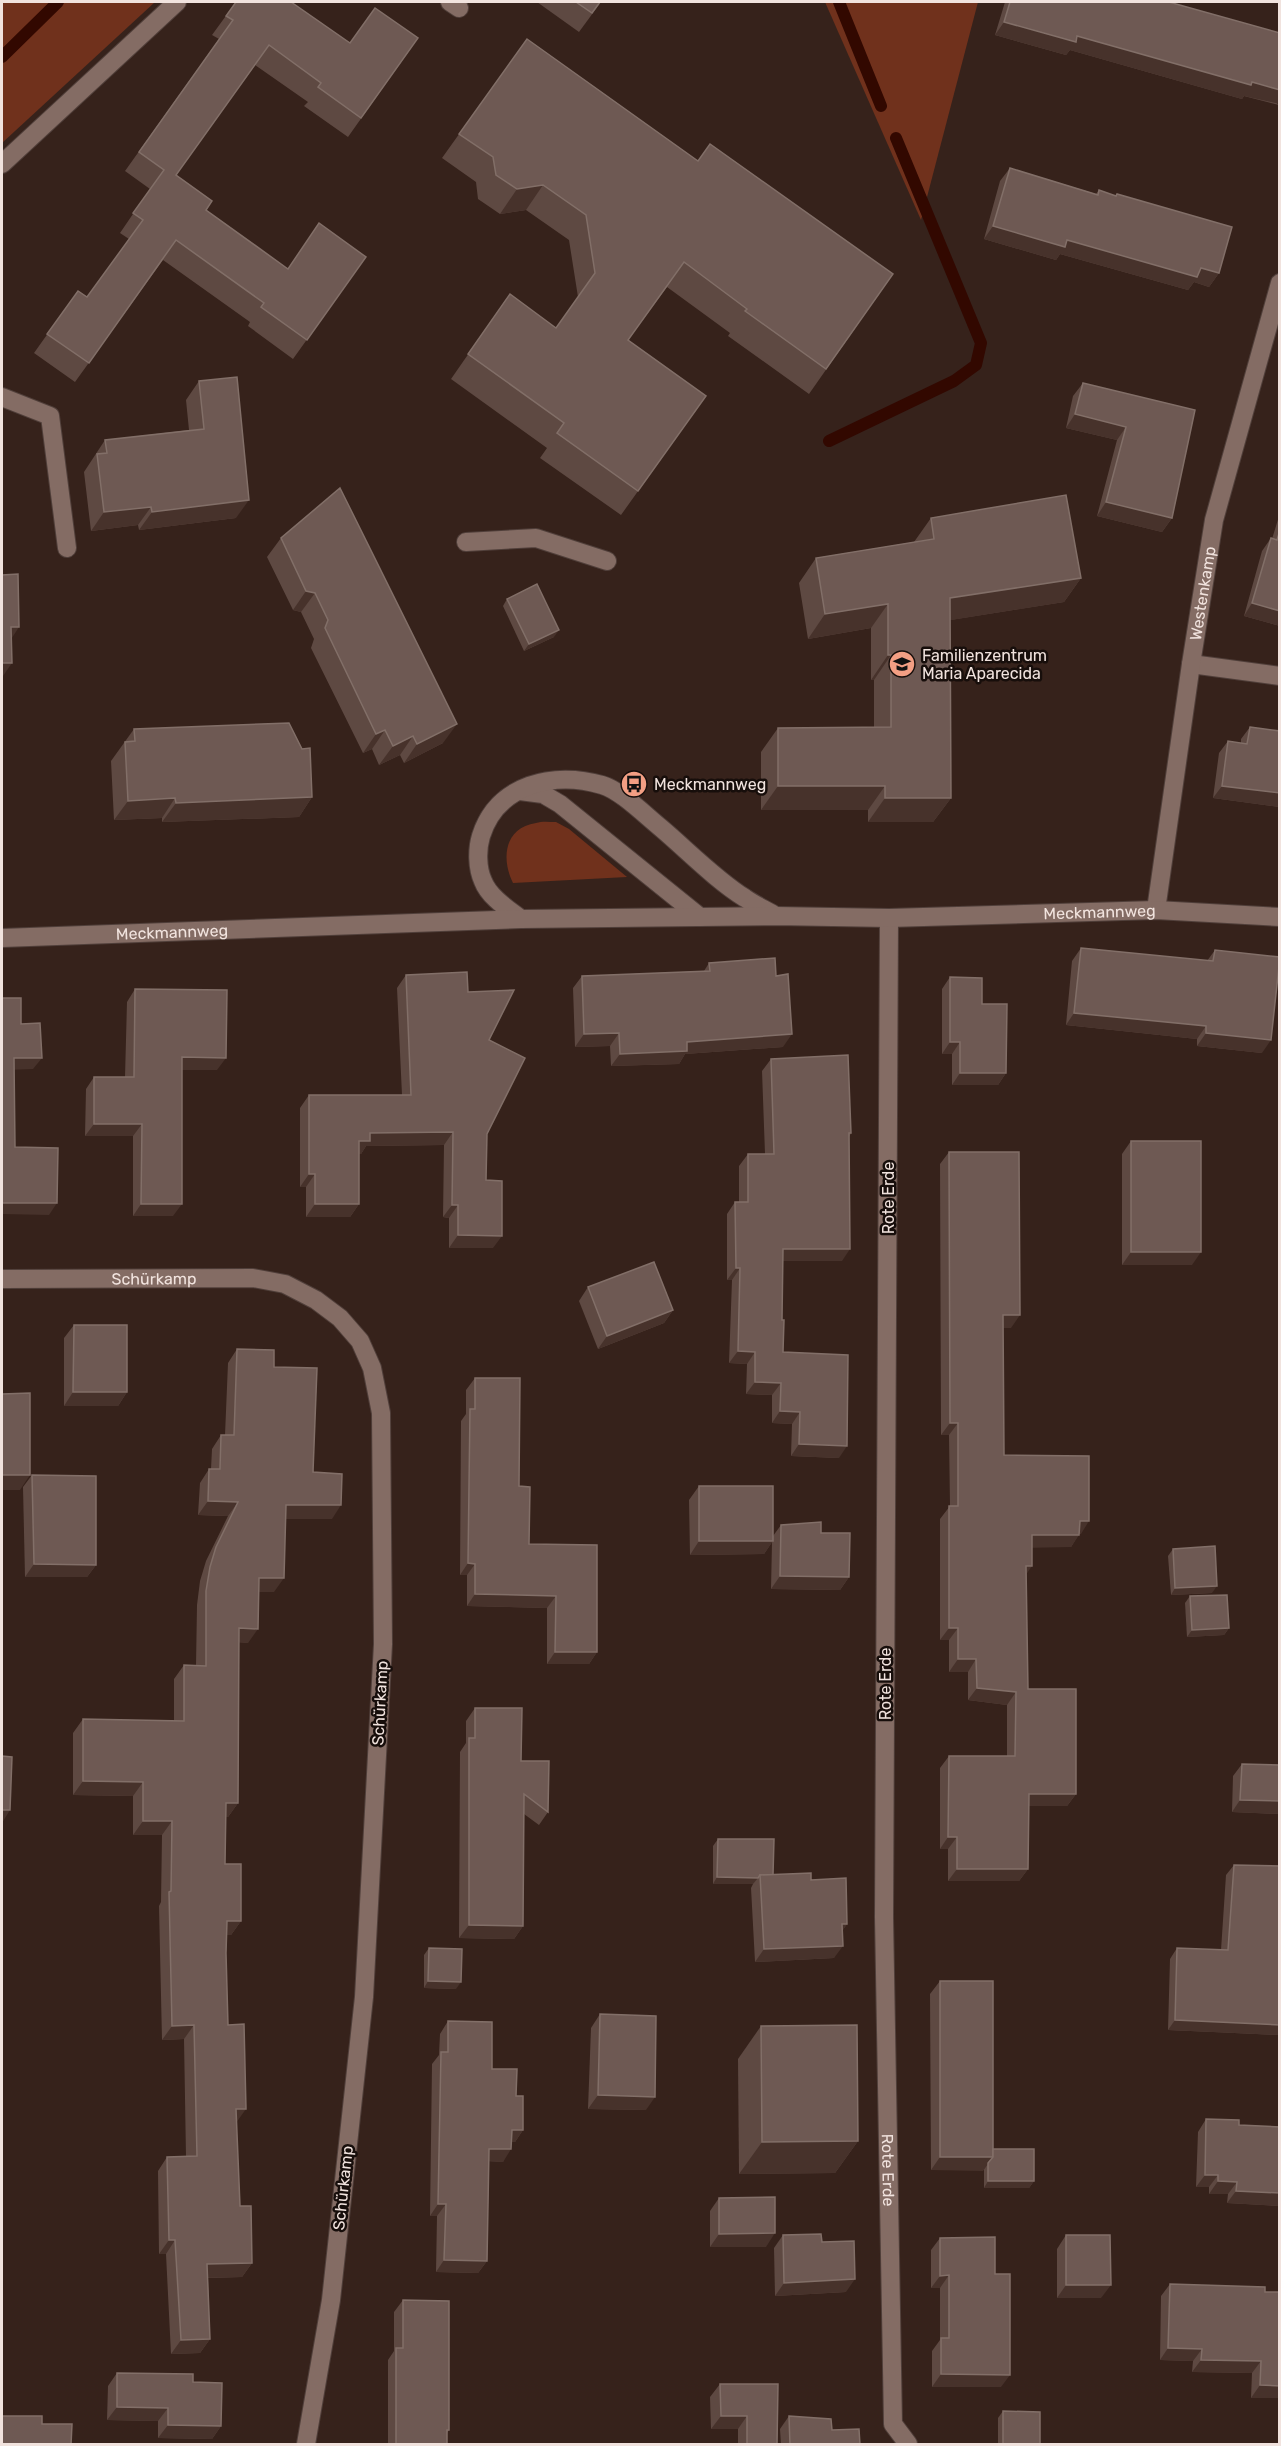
<svg xmlns="http://www.w3.org/2000/svg" width="1281" height="2446" viewBox="0 0 1281 2446" font-family="Rubik,sans-serif">
  <style>
    .green { fill: #70311c }
    .lines { fill: none; stroke-linecap: round; stroke-linejoin: round }
    .stream { stroke: #320800; stroke-width: 12 }
    .service-casing { stroke: #503f3a; stroke-width: 20 }
    .minor-casing { stroke: #503f3a; stroke-width: 20 }
    .service { stroke: #846c64; stroke-width: 18 }
    .minor { stroke: #846c64; stroke-width: 18 }
    .wall { fill: #5e4942 }
    .shaded-wall { fill: #47322b }
    .building { fill: #6e5953; stroke: #826f68; stroke-width: 1.5 }
    .labels { text-anchor: middle; dominant-baseline: central; stroke-width: 5; stroke-linejoin: round; paint-order: stroke }
    .street-label { font-size: 16px; fill: #f1e3de; stroke: #170e0b }
    .poi-label { font-size: 16px; fill: #f1e3de; stroke: #170e0b; text-anchor: start }
  </style>
  <rect width="100%" height="100%" fill="#36221b"/>
  <g class="green">
    <polygon points="2,2 155,2 2,143"/>
    <polygon points="825,2 978,2 921,220"/>
    <path d="M 556,822 L 569,829 L 627,877 L 513,883 C 501,859 504,828 536,823 C 542,821 549,822 556,822 Z"/>
  </g>
  <g class="lines">
    <g class="stream">
      <polyline points="839,2 881,106"/>
      <polyline points="2,57 58,2"/>
      <polyline points="829,441 954,381 976,365 981,343 896,138"/>
    </g>
    <defs>
      <g id="service">
        <polyline points="450,2 459,8"/>
        <polyline points="2,164 177,2"/>
        <polyline points="2,397 50,416 67,548"/>
        <polyline points="466,542 536,538 607,561"/>
        <polyline points="520,791 543,794 560,804 700,917"/>
        <path d="M 521,919 C 508,909 489,897 483,881 C 477,868 477,849 481,836 C 497,784 554,771 602,785 C 620,790 645,815 661,828 C 687,850 716,880 745,898 C 755,905 766,910 776,916"/>
      </g>
      <g id="minor">
        <polyline points="1191,664 1280,676"/>
        <path id="s1" d="M 1156,910 L 1191,664 L 1214,520 L 1280,283"/>
        <path id="s2" d="M 889,918 L 884,1917 L 893,2424 L 908,2444"/>
        <path id="s3" d="M 2,938 L 521,919 L 776,916 L 889,918 L 1156,910 L 1280,917"/>
        <path id="s4" d="M 2,1279 L 253,1278 L 285,1284 L 316,1300 L 340,1318 L 360,1341 L 372,1368 L 381,1413 L 383,1644 L 364,1997 L 331,2300 L 306,2444"/>
      </g>
    </defs>
    <use href="#service" class="service-casing"/>
    <use href="#minor" class="minor-casing"/>
    <use href="#service" class="service"/>
    <use href="#minor" class="minor"/>
  </g>
  <g class="wall">
    <polygon points="236,2 350,43 418,38 348,137 304,106 308,102 255,65 176,175 206,210 288,269 366,257 293,359 248,326 250,322 163,260 75,382 34,353 78,291 87,297 129,239 120,233 150,189 125,171 219,39 212,35"/>
    <polygon points="537,2 601,2 579,32"/>
    <polygon points="1005,2 1169,2 1279,105 1244,96 1242,99 1070,50 1066,55 995,35"/>
    <polygon points="527,39 698,161 893,274 809,394 728,336 730,333 667,287 628,340 706,396 621,515 540,458 547,448 451,379 510,294 556,328 578,297 569,240 526,210 500,214 478,199 476,182 442,158"/>
    <polygon points="1010,168 1096,194 1099,190 1116,196 1117,194 1219,273 1209,287 1194,282 1188,290 1060,254 1056,260 984,239 1000,181"/>
    <polygon points="199,381 236,518 139,530 138,525 91,531 84,472 105,440 189,430 186,400"/>
    <polygon points="1083,383 1195,410 1172,518 1162,532 1097,516 1117,440 1066,428 1073,396"/>
    <polygon points="1280,513 1280,626 1244,616 1262,551 1271,538 1272,539"/>
    <polygon points="931,518 1081,578 1064,602 950,620 951,798 933,822 868,822 868,810 761,810 761,752 778,728 874,727 874,680 871,680 871,628 808,639 799,583 816,558 914,542"/>
    <polygon points="281,538 443,743 404,763 400,755 379,765 372,749 363,753 311,648 314,639 301,612 293,610 267,557"/>
    <polygon points="507,599 554,637 524,651 503,606"/>
    <polygon points="1250,727 1280,731 1280,807 1213,798 1219,753 1228,741 1241,743 1241,739"/>
    <polygon points="134,729 312,797 299,817 162,822 162,818 114,820 111,761"/>
    <polygon points="1081,948 1207,961 1215,950 1262,1053 1197,1046 1197,1039 1066,1025 1072,961"/>
    <polygon points="709,963 783,1047 685,1054 679,1064 611,1066 610,1046 575,1047 573,988 582,976 704,971"/>
    <polygon points="406,975 468,992 489,1040 486,1180 493,1248 449,1248 449,1218 443,1217 444,1145 366,1146 361,1154 359,1154 359,1204 350,1217 306,1217 306,1187 300,1187 300,1108 309,1095 402,1095 397,988"/>
    <polygon points="950,977 982,1004 1006,1073 998,1085 952,1085 952,1054 942,1054 942,989"/>
    <polygon points="135,989 217,1070 182,1070 173,1216 133,1216 133,1136 85,1136 86,1089 94,1077 125,1077 127,1002"/>
    <polygon points="771,1059 851,1133 849,1137 842,1261 782,1261 782,1320 783,1352 839,1458 791,1456 792,1424 772,1423 772,1395 746,1394 747,1364 729,1363 732,1280 727,1280 727,1214 735,1202 739,1202 739,1166 748,1154 765,1154 762,1071"/>
    <polygon points="1131,1141 1192,1265 1122,1265 1122,1154"/>
    <polygon points="949,1152 1011,1328 1003,1328 1004,1455 1081,1534 1079,1534 1071,1547 1032,1547 1026,1574 1028,1689 1076,1794 1067,1806 1029,1806 1028,1869 1019,1881 948,1881 948,1849 940,1849 940,1768 949,1756 1007,1756 1007,1705 968,1700 968,1672 949,1672 949,1640 940,1640 940,1519 950,1506 949,1435 941,1435 940,1164"/>
    <polygon points="588,1287 673,1310 664,1323 598,1349 579,1301"/>
    <polygon points="74,1325 127,1392 118,1406 64,1406 64,1338"/>
    <polygon points="237,1349 274,1367 332,1519 285,1519 274,1592 258,1592 248,1643 239,1642 238,1803 228,1817 225,1817 225,1864 241,1921 231,1935 227,1935 226,1953 228,2025 236,2123 240,2206 252,2263 242,2277 208,2278 210,2339 200,2353 171,2354 166,2254 159,2254 158,2171 167,2157 186,2157 184,2039 162,2040 159,1906 161,1902 162,1835 133,1835 133,1796 73,1795 73,1733 83,1719 174,1721 174,1679 184,1665 196,1666 197,1605 200,1581 206,1561 228,1516 198,1515 200,1483 209,1469 211,1469 212,1449 221,1435 225,1435 228,1363"/>
    <polygon points="475,1378 519,1486 529,1544 597,1652 589,1664 547,1664 547,1608 467,1606 467,1575 460,1575 461,1421 466,1414 466,1390"/>
    <polygon points="32,1475 96,1565 87,1577 25,1577 23,1487"/>
    <polygon points="699,1486 773,1536 781,1525 821,1533 849,1577 840,1590 771,1589 772,1542 764,1554 690,1555 689,1500"/>
    <polygon points="1173,1549 1212,1593 1171,1595 1168,1556"/>
    <polygon points="1190,1596 1229,1628 1224,1635 1187,1637 1185,1603"/>
    <polygon points="475,1708 521,1761 548,1812 539,1825 524,1814 523,1926 514,1939 459,1938 460,1752 466,1743 466,1721"/>
    <polygon points="1280,1761 1280,1814 1232,1812 1233,1776 1242,1764 1279,1765"/>
    <polygon points="718,1839 773,1875 811,1880 847,1924 842,1931 834,1958 755,1962 751,1888 753,1884 713,1884 713,1846"/>
    <polygon points="1234,1865 1280,1866 1280,2035 1168,2030 1170,1959 1177,1948 1221,1950 1226,1875"/>
    <polygon points="429,1948 456,1989 424,1988 424,1955"/>
    <polygon points="940,1981 993,2149 1034,2181 1029,2188 984,2188 984,2170 931,2170 930,1994"/>
    <polygon points="600,2014 646,2110 588,2109 591,2028"/>
    <polygon points="448,2021 516,2096 523,2130 515,2142 512,2142 503,2162 489,2161 487,2261 478,2273 436,2272 437,2216 430,2216 432,2064 439,2055 440,2034"/>
    <polygon points="761,2026 858,2141 835,2173 739,2174 738,2059"/>
    <polygon points="1206,2119 1239,2125 1280,2127 1280,2206 1227,2203 1228,2194 1209,2194 1209,2187 1196,2187 1198,2132"/>
    <polygon points="719,2198 766,2247 710,2247 710,2211"/>
    <polygon points="783,2235 822,2242 846,2292 775,2296 774,2248"/>
    <polygon points="1066,2235 1101,2298 1057,2298 1057,2249"/>
    <polygon points="940,2238 995,2274 1001,2387 932,2387 932,2351 940,2340 940,2288 931,2288 931,2250"/>
    <polygon points="1170,2284 1265,2292 1280,2292 1280,2398 1251,2398 1252,2373 1192,2372 1193,2361 1160,2360 1161,2296"/>
    <polygon points="403,2300 449,2430 447,2433 447,2445 388,2445 388,2360 394,2351 394,2312"/>
    <polygon points="117,2373 193,2382 221,2426 212,2439 158,2438 158,2421 107,2420 108,2386"/>
    <polygon points="720,2384 777,2445 738,2445 738,2429 711,2429 710,2397"/>
    <polygon points="1003,2411 1040,2445 998,2445 998,2418"/>
    <polygon points="789,2416 832,2430 860,2445 781,2445 780,2429"/>
  </g>
  <g class="shaded-wall">
    <polygon points="1004,22 1077,36 1280,90 1280,104 1244,96 1242,99 1070,50 1066,55 995,35"/>
    <polygon points="543,185 526,210 500,214 517,189"/>
    <polygon points="993,226 1067,240 1201,268 1219,273 1209,287 1194,282 1188,290 1060,254 1056,260 984,239"/>
    <polygon points="1075,414 1126,427 1117,440 1066,428"/>
    <polygon points="249,500 236,518 139,530 152,512"/>
    <polygon points="1106,502 1172,518 1162,532 1097,516"/>
    <polygon points="151,507 138,525 91,531 104,512"/>
    <polygon points="1081,578 1064,602 933,623 950,598"/>
    <polygon points="306,591 315,593 301,612 293,610"/>
    <polygon points="1252,603 1280,611 1280,626 1244,616"/>
    <polygon points="888,604 871,628 808,639 825,614"/>
    <polygon points="11,627 19,627 10,641"/>
    <polygon points="559,630 554,637 524,651 529,644"/>
    <polygon points="888,655 891,655 874,680 871,680"/>
    <polygon points="2,663 12,663 3,676 2,676"/>
    <polygon points="457,724 443,743 404,763 417,744"/>
    <polygon points="385,730 372,749 363,753 376,734"/>
    <polygon points="413,736 400,755 379,765 393,746"/>
    <polygon points="778,786 885,786 868,810 761,810"/>
    <polygon points="1222,786 1280,793 1280,807 1213,798"/>
    <polygon points="312,797 299,817 162,822 176,803"/>
    <polygon points="175,798 162,818 114,820 128,801"/>
    <polygon points="885,798 951,798 933,822 868,822"/>
    <polygon points="1074,1013 1206,1026 1197,1039 1066,1025"/>
    <polygon points="619,1033 610,1046 575,1047 584,1034"/>
    <polygon points="1206,1033 1271,1040 1262,1053 1197,1046"/>
    <polygon points="792,1034 783,1047 685,1054 679,1064 611,1066 620,1054 687,1042"/>
    <polygon points="950,1042 960,1042 952,1054 942,1054"/>
    <polygon points="182,1057 226,1058 217,1070 174,1070"/>
    <polygon points="14,1058 42,1058 33,1069 6,1070"/>
    <polygon points="960,1073 1006,1073 998,1085 952,1085"/>
    <polygon points="94,1124 142,1124 133,1136 85,1136"/>
    <polygon points="453,1132 444,1145 366,1146 361,1154 350,1154 359,1141 370,1133"/>
    <polygon points="309,1174 315,1174 306,1187 300,1187"/>
    <polygon points="2,1203 57,1203 49,1215 2,1214"/>
    <polygon points="141,1204 182,1204 173,1216 133,1216"/>
    <polygon points="315,1204 359,1204 350,1217 306,1217"/>
    <polygon points="452,1205 458,1205 449,1218 443,1217"/>
    <polygon points="458,1235 502,1236 493,1248 449,1248"/>
    <polygon points="783,1249 850,1249 842,1261 774,1261"/>
    <polygon points="1131,1252 1201,1252 1192,1265 1122,1265"/>
    <polygon points="736,1268 740,1268 732,1280 727,1280"/>
    <polygon points="673,1310 664,1323 598,1349 607,1336"/>
    <polygon points="1003,1315 1020,1315 1011,1328 995,1328"/>
    <polygon points="738,1351 755,1352 747,1364 729,1363"/>
    <polygon points="755,1382 781,1383 772,1395 746,1394"/>
    <polygon points="73,1392 127,1392 118,1406 64,1406"/>
    <polygon points="780,1411 800,1412 792,1424 772,1423"/>
    <polygon points="950,1423 958,1423 949,1435 941,1435"/>
    <polygon points="799,1444 847,1446 839,1458 791,1456"/>
    <polygon points="2,1475 30,1475 20,1490 2,1490"/>
    <polygon points="208,1501 238,1502 228,1516 198,1515"/>
    <polygon points="286,1505 341,1505 332,1519 276,1519"/>
    <polygon points="1080,1521 1089,1521 1081,1534 1071,1534"/>
    <polygon points="1032,1535 1079,1535 1071,1547 1023,1548"/>
    <polygon points="699,1541 773,1541 764,1554 690,1555"/>
    <polygon points="468,1563 475,1564 467,1575 460,1575"/>
    <polygon points="34,1564 96,1565 87,1577 25,1577"/>
    <polygon points="1026,1566 1032,1566 1023,1579"/>
    <polygon points="780,1576 849,1577 840,1590 771,1589"/>
    <polygon points="259,1578 284,1578 274,1592 249,1592"/>
    <polygon points="1217,1586 1212,1593 1171,1595 1175,1588"/>
    <polygon points="475,1594 556,1596 547,1608 467,1606"/>
    <polygon points="239,1628 258,1629 248,1643 230,1642"/>
    <polygon points="949,1628 958,1628 949,1640 940,1640"/>
    <polygon points="1229,1628 1224,1635 1187,1637 1192,1630"/>
    <polygon points="555,1652 597,1652 589,1664 547,1664"/>
    <polygon points="958,1659 976,1659 968,1672 949,1672"/>
    <polygon points="977,1688 1016,1692 1007,1705 968,1700"/>
    <polygon points="83,1781 143,1782 133,1796 73,1795"/>
    <polygon points="1029,1794 1076,1794 1067,1806 1021,1806"/>
    <polygon points="1240,1800 1280,1801 1280,1814 1232,1812"/>
    <polygon points="226,1803 238,1803 228,1817 216,1817"/>
    <polygon points="2,1810 10,1810 2,1823"/>
    <polygon points="143,1821 172,1821 162,1835 133,1835"/>
    <polygon points="948,1837 957,1837 948,1849 940,1849"/>
    <polygon points="957,1869 1028,1869 1019,1881 948,1881"/>
    <polygon points="717,1877 758,1878 753,1884 713,1884"/>
    <polygon points="227,1921 241,1921 231,1935 218,1935"/>
    <polygon points="842,1924 847,1924 839,1936"/>
    <polygon points="469,1925 523,1926 514,1939 459,1938"/>
    <polygon points="843,1946 834,1958 755,1962 764,1949"/>
    <polygon points="428,1981 461,1982 456,1989 424,1988"/>
    <polygon points="1175,2020 1280,2025 1280,2035 1168,2030"/>
    <polygon points="194,2025 184,2039 162,2040 172,2026"/>
    <polygon points="598,2095 655,2097 646,2110 588,2109"/>
    <polygon points="236,2109 246,2109 236,2123"/>
    <polygon points="512,2130 523,2130 515,2142 503,2142"/>
    <polygon points="858,2141 835,2173 739,2174 762,2142"/>
    <polygon points="489,2149 511,2149 503,2162 481,2161"/>
    <polygon points="940,2157 993,2157 983,2171 931,2170"/>
    <polygon points="1205,2175 1218,2175 1209,2187 1196,2187"/>
    <polygon points="988,2181 1034,2181 1029,2188 984,2188"/>
    <polygon points="1218,2181 1237,2182 1228,2194 1209,2194"/>
    <polygon points="1236,2191 1280,2193 1280,2206 1227,2203"/>
    <polygon points="438,2204 446,2204 437,2216 430,2216"/>
    <polygon points="775,2233 766,2247 710,2247 719,2234"/>
    <polygon points="169,2240 175,2240 166,2254 159,2254"/>
    <polygon points="444,2260 487,2261 478,2273 436,2272"/>
    <polygon points="252,2263 242,2277 198,2278 207,2264"/>
    <polygon points="949,2275 940,2288 931,2288 940,2276"/>
    <polygon points="855,2279 846,2292 775,2296 784,2283"/>
    <polygon points="1066,2285 1111,2285 1101,2298 1057,2298"/>
    <polygon points="210,2339 200,2353 171,2354 181,2340"/>
    <polygon points="1168,2348 1202,2349 1193,2361 1160,2360"/>
    <polygon points="1201,2360 1261,2361 1252,2373 1192,2372"/>
    <polygon points="941,2374 1010,2375 1001,2387 932,2387"/>
    <polygon points="1260,2385 1280,2386 1280,2398 1251,2398"/>
    <polygon points="117,2407 168,2408 158,2421 107,2420"/>
    <polygon points="721,2416 747,2416 738,2429 711,2429"/>
    <polygon points="168,2425 221,2426 212,2439 158,2438"/>
  </g>
  <g class="building">
    <polygon points="236,2 291,2 350,43 375,8 418,38 361,118 318,87 321,83 269,45 176,175 212,201 206,210 288,269 319,223 366,257 307,340 261,307 264,303 176,240 89,363 47,334 78,291 87,297 143,220 133,213 164,170 139,152 233,20 226,16"/>
    <polygon points="576,2 600,2 592,13"/>
    <polygon points="1010,2 1169,2 1280,33 1280,90 1252,82 1251,85 1077,36 1076,42 1004,22"/>
    <polygon points="527,39 698,161 710,144 893,274 826,369 745,311 747,309 684,262 628,340 706,396 638,491 557,433 564,423 468,354 510,294 556,328 595,273 586,215 543,185 517,189 496,175 493,157 459,134"/>
    <polygon points="1010,168 1098,195 1099,190 1116,196 1117,194 1232,227 1219,273 1201,268 1197,277 1067,240 1065,247 993,226"/>
    <polygon points="237,377 249,500 152,512 151,507 104,512 97,454 107,453 105,440 204,429 199,381"/>
    <polygon points="1083,383 1195,410 1172,518 1106,502 1126,427 1075,414"/>
    <polygon points="340,488 457,724 417,744 413,736 393,746 385,730 376,734 325,628 328,620 315,593 306,591 281,538"/>
    <polygon points="1066,495 1081,578 950,598 951,798 885,798 885,786 778,786 778,728 891,727 891,655 888,655 888,604 825,614 816,558 934,539 931,518"/>
    <polygon points="1280,530 1280,611 1252,603 1271,538 1277,540"/>
    <polygon points="18,574 19,627 11,627 12,663 2,663 2,575"/>
    <polygon points="537,584 559,630 529,644 507,599"/>
    <polygon points="289,723 302,749 310,748 312,797 176,803 175,798 128,801 125,742 135,741 134,729"/>
    <polygon points="1250,727 1280,731 1280,793 1222,786 1228,741 1247,744"/>
    <polygon points="1081,948 1213,961 1215,950 1280,957 1271,1040 1206,1033 1206,1026 1074,1013"/>
    <polygon points="775,958 776,976 788,974 792,1034 687,1042 687,1051 620,1054 619,1033 584,1034 582,976 710,971 709,963"/>
    <polygon points="467,972 468,992 514,990 489,1040 525,1058 487,1134 486,1180 502,1181 502,1236 458,1235 458,1205 452,1205 453,1132 370,1133 370,1141 359,1141 359,1204 315,1204 315,1174 309,1174 309,1095 411,1095 406,975"/>
    <polygon points="950,977 982,978 982,1004 1007,1004 1006,1073 960,1073 960,1042 950,1042"/>
    <polygon points="135,989 227,990 226,1058 182,1057 182,1204 141,1204 142,1124 94,1124 94,1077 134,1077"/>
    <polygon points="2,998 21,998 21,1024 40,1023 42,1058 14,1058 15,1147 58,1148 57,1203 2,1203"/>
    <polygon points="848,1055 851,1133 849,1133 850,1249 783,1249 782,1320 784,1320 783,1352 848,1355 847,1446 799,1444 800,1412 780,1411 781,1383 755,1382 755,1352 738,1351 740,1268 736,1268 735,1202 748,1202 748,1154 774,1154 771,1059"/>
    <rect x="1131" y="1141" width="70" height="111"/>
    <polygon points="949,1152 1019,1152 1020,1315 1003,1315 1004,1455 1089,1456 1089,1521 1080,1521 1079,1535 1032,1535 1032,1566 1026,1566 1028,1689 1076,1689 1076,1794 1029,1794 1028,1869 957,1869 957,1837 948,1837 949,1756 1015,1756 1016,1692 977,1688 976,1659 958,1659 958,1628 949,1628 949,1506 958,1506 958,1423 950,1423"/>
    <polygon points="654,1262 673,1310 607,1336 588,1287"/>
    <polygon points="74,1325 127,1325 127,1392 73,1392"/>
    <polygon points="237,1349 274,1350 274,1367 317,1368 313,1472 342,1474 341,1505 286,1505 284,1578 259,1578 258,1629 239,1628 238,1803 226,1803 225,1864 241,1864 241,1921 227,1921 226,1953 228,2025 244,2024 246,2109 236,2109 240,2206 251,2206 252,2263 207,2264 210,2339 181,2340 175,2240 169,2240 167,2157 197,2156 194,2025 172,2026 169,1892 171,1891 172,1821 143,1821 143,1782 83,1781 83,1719 184,1721 184,1665 206,1666 206,1591 210,1567 216,1547 238,1502 208,1501 209,1469 220,1469 221,1435 234,1435"/>
    <polygon points="475,1378 520,1378 519,1486 530,1487 529,1544 597,1545 597,1652 555,1652 556,1596 475,1594 475,1564 468,1563 470,1409 475,1409"/>
    <polygon points="30,1393 30,1475 2,1475 2,1394"/>
    <polygon points="32,1475 96,1476 96,1565 34,1564"/>
    <rect x="699" y="1486" width="74" height="55"/>
    <polygon points="821,1522 821,1533 850,1533 849,1577 780,1576 781,1525"/>
    <polygon points="1215,1546 1217,1586 1175,1588 1173,1549"/>
    <polygon points="1227,1595 1229,1628 1192,1630 1190,1596"/>
    <polygon points="475,1708 522,1708 521,1761 549,1761 548,1812 524,1794 523,1926 469,1925 469,1738 475,1738"/>
    <polygon points="2,1756 12,1757 10,1810 2,1810"/>
    <polygon points="1242,1764 1280,1765 1280,1801 1240,1800"/>
    <polygon points="718,1839 774,1839 773,1875 760,1875 758,1878 717,1877"/>
    <polygon points="1234,1865 1280,1866 1280,2025 1175,2020 1177,1948 1228,1950"/>
    <polygon points="811,1873 811,1880 846,1878 847,1924 842,1924 843,1946 764,1949 760,1875"/>
    <polygon points="429,1948 462,1949 461,1982 428,1981"/>
    <rect x="940" y="1981" width="53" height="176"/>
    <polygon points="600,2014 656,2016 655,2097 598,2095"/>
    <polygon points="448,2021 492,2022 492,2069 517,2069 516,2096 523,2096 523,2130 512,2130 511,2149 489,2149 487,2261 444,2260 446,2204 438,2204 441,2052 448,2052"/>
    <polygon points="857,2025 858,2141 762,2142 761,2026"/>
    <polygon points="1206,2119 1239,2120 1239,2125 1280,2127 1280,2193 1236,2191 1237,2182 1218,2181 1218,2175 1205,2175"/>
    <polygon points="993,2149 1034,2149 1034,2181 988,2181 988,2163 993,2157"/>
    <polygon points="775,2197 775,2233 719,2234 719,2198"/>
    <polygon points="821,2234 822,2242 854,2241 855,2279 784,2283 783,2235"/>
    <polygon points="1066,2235 1110,2235 1111,2285 1066,2285"/>
    <polygon points="995,2237 995,2274 1010,2274 1010,2375 941,2374 941,2338 949,2338 949,2275 940,2276 940,2238"/>
    <polygon points="1170,2284 1265,2287 1265,2292 1280,2292 1280,2386 1260,2385 1261,2361 1201,2360 1202,2349 1168,2348"/>
    <polygon points="403,2300 449,2301 449,2430 447,2430 447,2445 396,2445 396,2348 403,2348"/>
    <polygon points="117,2373 193,2374 193,2382 222,2383 221,2426 168,2425 168,2408 117,2407"/>
    <polygon points="720,2384 778,2384 777,2445 747,2445 747,2416 721,2416"/>
    <polygon points="1003,2411 1040,2412 1040,2445 1003,2445"/>
    <polygon points="2,2416 42,2416 42,2424 72,2424 71,2445 2,2445"/>
    <polygon points="789,2416 831,2419 832,2430 859,2429 860,2445 790,2445"/>
  </g>
  <defs>
    <symbol id="school-disc" viewBox="-11 -11 22 22"><circle r="9.5" fill="#f39f84" stroke="#170e0b"/><path d="M0-5L7-2L0 1L-7-2ZM-4 1L0 2.5L4 1V4Q0 6-4 4Z" fill="#111"/></symbol>
    <symbol id="bus-disc" viewBox="-11 -11 22 22"><circle r="9.5" fill="#f39f84" stroke="#170e0b"/><path d="M-5-6H5V4H4V6H2V4H-2V6H-4V4H-5ZM-3.5-4V0h7V-4ZM-3.5 1.2v1.5H-2V1.2ZM2 1.2v1.5H3.5V1.2Z" fill="#111"/></symbol>
  </defs>
  <g fill-rule="evenodd">
    <use href="#school-disc" x="887" y="649" width="30" height="30"/>
    <use href="#bus-disc" x="619" y="769" width="30" height="30"/>
  </g>
  <g class="labels">
    <g class="street-label">
      <text stroke="none"><textPath href="#s1" startOffset="320">Westenkamp</textPath></text>
      <text stroke="none"><textPath href="#s3" startOffset="1098">Meckmannweg</textPath></text>
      <text stroke="none"><textPath href="#s3" startOffset="170">Meckmannweg</textPath></text>
      <text transform="translate(888 1198) rotate(-90)">Rote Erde</text>
      <text stroke="none"><textPath href="#s4" startOffset="152">Schürkamp</textPath></text>
      <text transform="translate(885 1684) rotate(-90)">Rote Erde</text>
      <text transform="translate(380 1703) rotate(-87)">Schürkamp</text>
      <text stroke="none"><textPath href="#s2" startOffset="1252">Rote Erde</textPath></text>
      <text transform="translate(343 2188) rotate(-84)">Schürkamp</text>
    </g>
    <g class="poi-label">
      <text x="922" y="655">Familienzentrum<tspan x="922" dy="18">Maria Aparecida</tspan></text>
      <text x="654" y="784">Meckmannweg</text>
    </g>
  </g>
  <rect width="1281" height="2446" fill="none" stroke="#f1e3de" stroke-width="6"/>
</svg>
